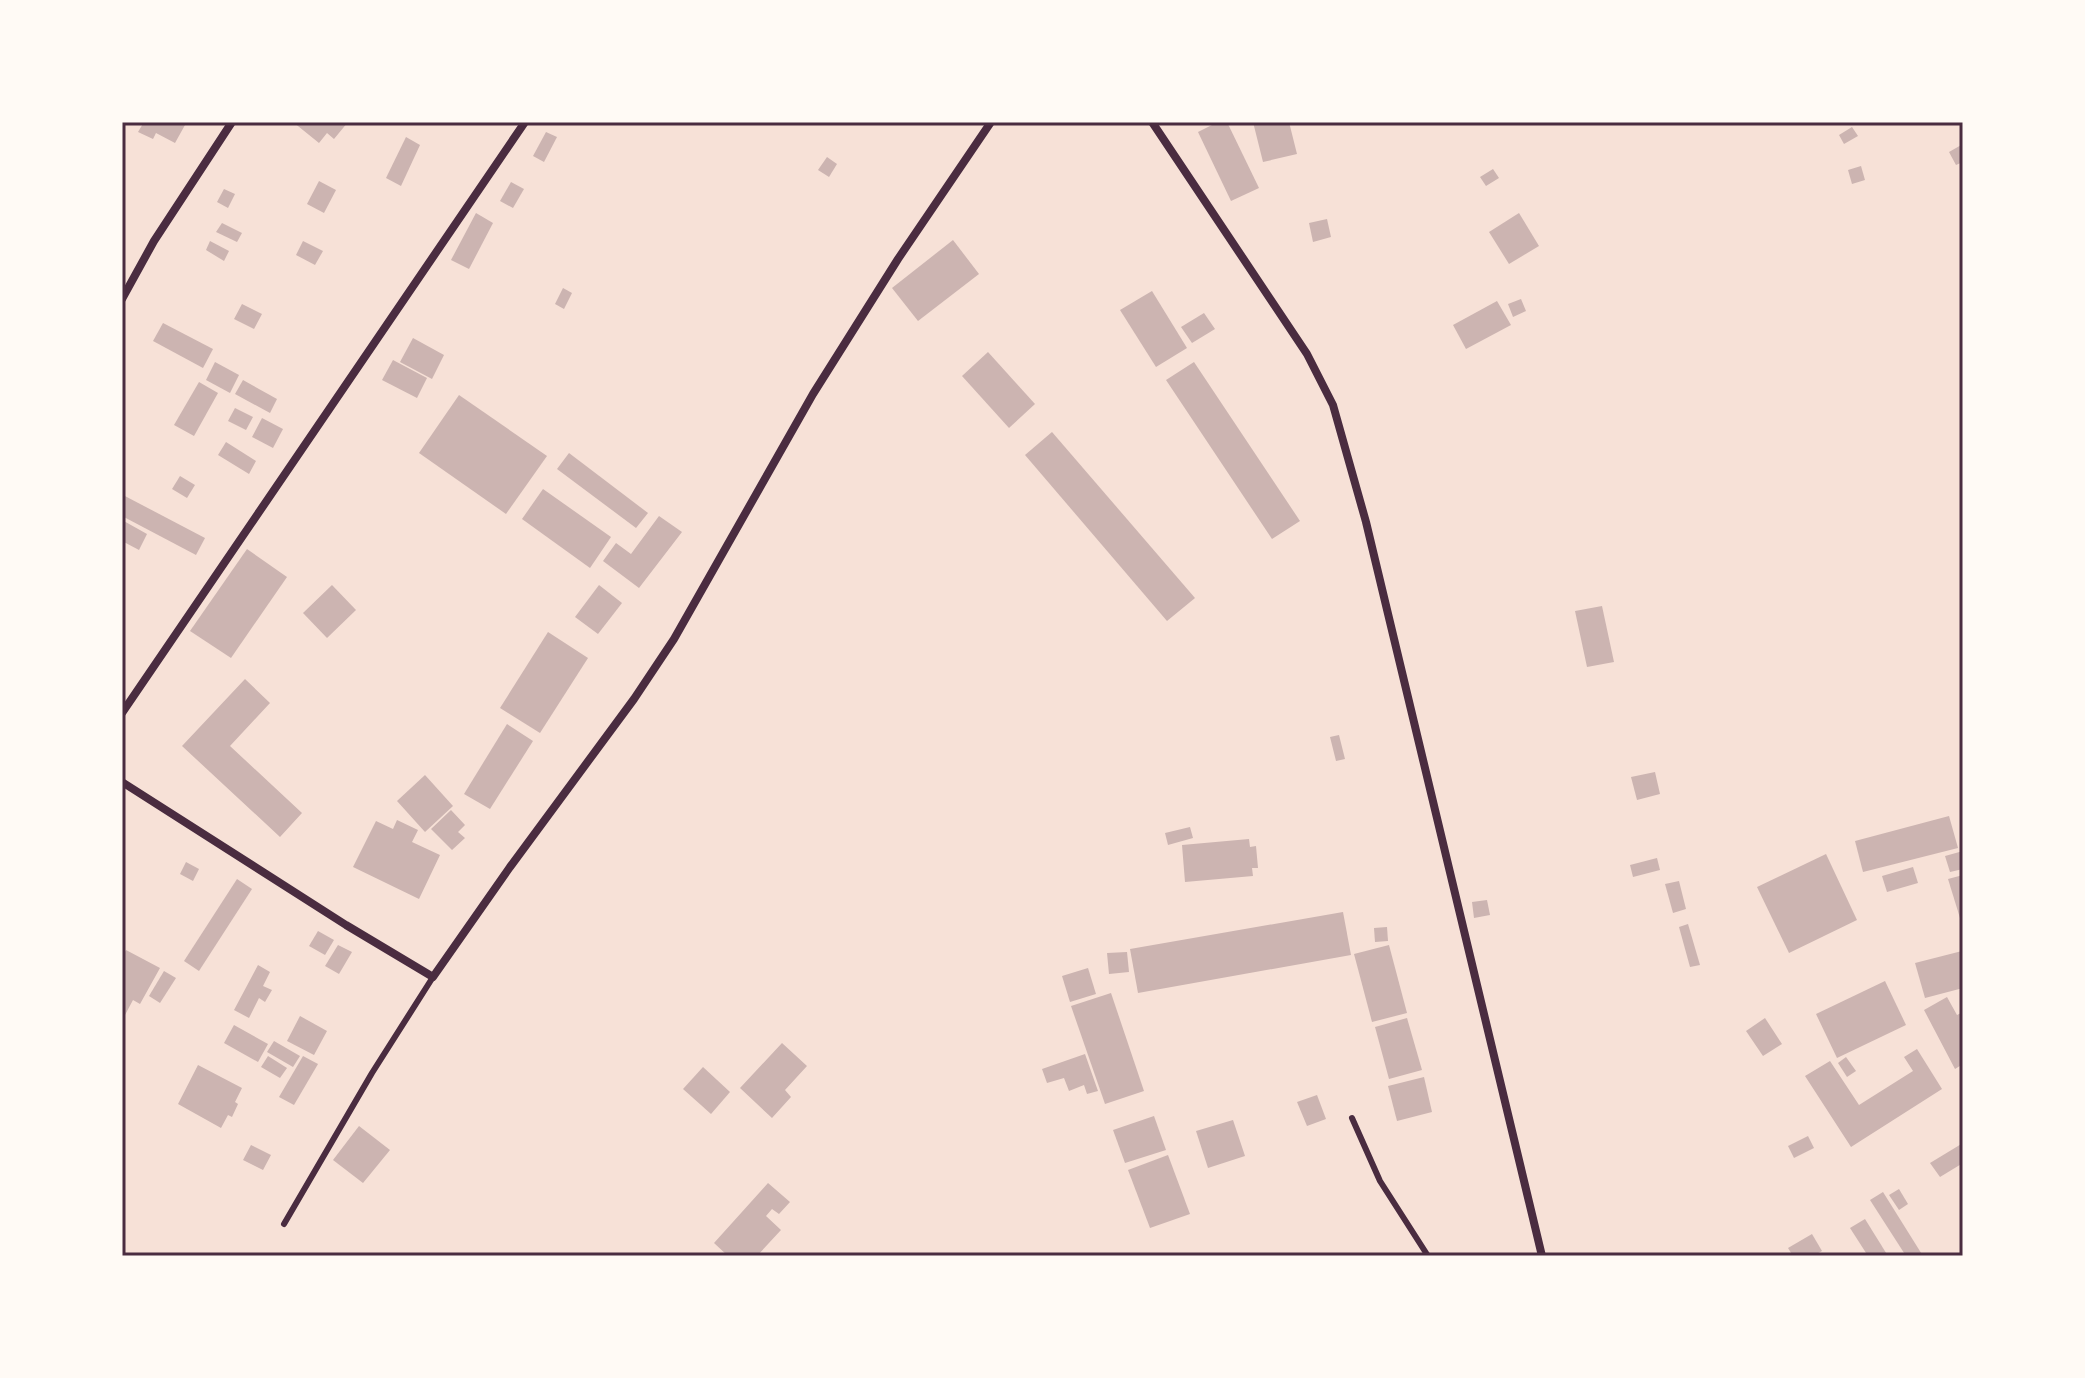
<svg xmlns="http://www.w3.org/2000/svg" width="2085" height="1378" viewBox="0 0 2085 1378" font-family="'Work Sans',sans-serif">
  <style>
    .building { fill: #ccb4b1 }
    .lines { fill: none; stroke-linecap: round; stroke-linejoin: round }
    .service { stroke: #4a2c40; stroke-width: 6 }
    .minor { stroke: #4a2c40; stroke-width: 8 }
    .neatline { fill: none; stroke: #4a2c40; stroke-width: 3 }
  </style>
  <rect width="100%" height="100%" fill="#f7e1d7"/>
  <g class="building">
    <polygon points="144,122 178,122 185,125 175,143 156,133 153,139 138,132"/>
    <polygon points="293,122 348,122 334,139 327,133 319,143"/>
    <polygon points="1218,122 1227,122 1259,188 1231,201 1198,132"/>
    <polygon points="1253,122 1289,122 1297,154 1263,162"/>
    <polygon points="1852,127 1858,136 1844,144 1839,135"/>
    <polygon points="546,132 557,137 544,162 533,156"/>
    <polygon points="406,137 420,145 401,186 386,178"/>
    <polygon points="1963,144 1963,162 1956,165 1949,152"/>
    <polygon points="827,157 837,164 829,177 818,170"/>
    <polygon points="1861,166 1865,180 1852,184 1848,170"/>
    <polygon points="1493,169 1499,178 1486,186 1480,177"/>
    <polygon points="319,181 336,190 324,213 307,204"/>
    <polygon points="511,182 524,189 513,208 500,201"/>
    <polygon points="224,189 235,194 228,208 217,202"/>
    <polygon points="476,213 493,223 469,269 451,260"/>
    <polygon points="1519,213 1539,246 1509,264 1489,232"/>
    <polygon points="1327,219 1331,237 1313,242 1309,223"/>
    <polygon points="222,223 242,233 237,242 216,232"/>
    <polygon points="953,240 979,274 918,321 892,288"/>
    <polygon points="210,241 229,251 224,261 206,250"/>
    <polygon points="303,241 323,251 315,265 296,255"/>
    <polygon points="563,288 572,293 564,309 555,304"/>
    <polygon points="1152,291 1187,348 1156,367 1120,310"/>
    <polygon points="1521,299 1526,311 1513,317 1508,304"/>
    <polygon points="1497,301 1511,325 1466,349 1453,325"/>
    <polygon points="242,304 262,314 254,329 234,319"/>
    <polygon points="1204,313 1215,329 1192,343 1181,327"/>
    <polygon points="163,323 213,349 203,368 153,341"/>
    <polygon points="413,338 444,355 432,379 400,362"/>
    <polygon points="988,352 1035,404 1009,428 962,376"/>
    <polygon points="393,360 427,378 417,398 382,380"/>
    <polygon points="215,362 239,375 230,393 206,380"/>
    <polygon points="1194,362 1300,521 1272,539 1166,380"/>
    <polygon points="243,380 277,399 270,413 235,394"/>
    <polygon points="199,382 218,393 194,436 174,425"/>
    <polygon points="459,395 547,456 506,514 419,453"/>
    <polygon points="235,408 253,417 246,430 228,421"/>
    <polygon points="262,418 283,429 273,448 252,437"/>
    <polygon points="1052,432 1195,598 1167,621 1025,455"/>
    <polygon points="226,442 256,461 249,474 218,455"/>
    <polygon points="569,453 648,513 636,528 557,469"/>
    <polygon points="180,476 195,485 187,498 172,489"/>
    <polygon points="543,489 611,537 590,568 522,519"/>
    <polygon points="123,495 205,538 196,555 122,516"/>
    <polygon points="659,516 682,532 639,588 603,561 616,543 631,554"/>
    <polygon points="122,520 147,534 139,550 122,541"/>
    <polygon points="247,549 287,577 231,658 190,631"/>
    <polygon points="332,585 356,610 327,638 303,613"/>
    <polygon points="599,585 622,603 598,634 575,617"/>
    <polygon points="1602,606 1614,662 1587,667 1575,611"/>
    <polygon points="548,632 588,658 540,733 500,708"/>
    <polygon points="245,679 270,703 230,746 302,813 280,837 182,746"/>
    <polygon points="507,724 533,741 490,809 464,794"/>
    <polygon points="1339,735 1345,759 1336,761 1330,737"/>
    <polygon points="1655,772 1660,794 1637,800 1631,777"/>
    <polygon points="425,775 453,806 425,832 397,801"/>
    <polygon points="451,810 465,825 458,832 465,838 452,850 431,829"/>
    <polygon points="1949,816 1958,848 1863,872 1855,841"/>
    <polygon points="397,820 418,830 412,842 440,855 419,899 353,867 376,821 393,829"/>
    <polygon points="1190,827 1193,838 1168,845 1165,833"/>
    <polygon points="1249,839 1250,847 1256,846 1258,868 1252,868 1253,876 1185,882 1182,845"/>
    <polygon points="1963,851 1963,869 1950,872 1945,856"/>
    <polygon points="1826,854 1857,920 1789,953 1757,887"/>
    <polygon points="1657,858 1660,870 1633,877 1630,865"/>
    <polygon points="186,862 199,869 193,881 180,874"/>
    <polygon points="1913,867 1918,883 1887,892 1882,876"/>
    <polygon points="1963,875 1963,917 1960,918 1948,879"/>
    <polygon points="237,879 252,889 199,971 184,961"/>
    <polygon points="1679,881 1686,909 1673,913 1665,884"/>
    <polygon points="1487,900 1490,915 1474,918 1472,902"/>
    <polygon points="1343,912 1351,955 1138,993 1130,949"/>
    <polygon points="1688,924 1700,965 1690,967 1679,927"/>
    <polygon points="1387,927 1388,941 1375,942 1374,928"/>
    <polygon points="318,931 334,940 325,955 309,946"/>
    <polygon points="338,945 352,952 339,974 325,966"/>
    <polygon points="1389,945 1407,1013 1372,1022 1354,954"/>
    <polygon points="126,950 160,968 140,1004 133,1000 125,1015 122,1013 122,957"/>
    <polygon points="1962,951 1963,988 1925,998 1915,963"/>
    <polygon points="1127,952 1129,972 1109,974 1107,953"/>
    <polygon points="258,965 270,972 263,986 272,990 265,1002 259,998 249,1018 234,1010"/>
    <polygon points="1088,968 1096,994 1070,1002 1062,976"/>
    <polygon points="164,971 176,978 160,1003 149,996"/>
    <polygon points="1885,981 1906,1025 1837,1058 1816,1014"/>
    <polygon points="1111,993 1144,1091 1105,1104 1071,1006"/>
    <polygon points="1947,997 1957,1015 1963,1012 1963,1064 1955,1069 1924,1010"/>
    <polygon points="300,1016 327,1031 314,1055 287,1041"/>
    <polygon points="1407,1018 1422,1070 1389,1079 1375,1027"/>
    <polygon points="1765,1018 1782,1044 1763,1056 1746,1031"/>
    <polygon points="234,1025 268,1044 258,1062 224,1043"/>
    <polygon points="274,1041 300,1056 293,1067 267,1052"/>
    <polygon points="782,1043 807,1066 785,1090 791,1097 772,1118 740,1088"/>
    <polygon points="1917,1049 1942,1089 1851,1147 1805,1076 1830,1061 1859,1105 1913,1071 1904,1057"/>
    <polygon points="1085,1054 1098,1091 1087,1094 1084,1085 1069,1091 1064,1078 1047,1083 1042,1069"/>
    <polygon points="268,1056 287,1068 280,1078 261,1067"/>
    <polygon points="303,1056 318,1064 294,1105 279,1097"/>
    <polygon points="1846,1057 1856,1071 1847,1077 1838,1063"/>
    <polygon points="198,1065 242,1088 235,1102 238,1104 232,1117 228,1115 221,1128 178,1104"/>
    <polygon points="703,1067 730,1092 711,1114 683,1089"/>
    <polygon points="1424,1077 1432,1112 1397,1121 1388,1086"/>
    <polygon points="1317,1095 1326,1119 1307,1126 1297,1102"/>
    <polygon points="1154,1116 1166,1150 1125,1163 1113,1130"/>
    <polygon points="1233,1120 1245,1156 1208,1168 1196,1131"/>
    <polygon points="359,1126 390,1150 363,1183 333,1160"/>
    <polygon points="1808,1136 1814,1148 1794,1158 1788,1146"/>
    <polygon points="1963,1143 1963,1163 1940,1177 1930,1163"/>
    <polygon points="251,1145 271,1155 263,1170 243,1160"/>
    <polygon points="1168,1155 1190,1214 1150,1228 1128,1170"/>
    <polygon points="768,1183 790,1202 779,1214 772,1209 766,1216 781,1230 757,1256 728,1256 714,1243"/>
    <polygon points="1899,1189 1908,1204 1899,1210 1889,1195"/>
    <polygon points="1883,1192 1923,1256 1906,1256 1870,1200"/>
    <polygon points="1865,1219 1888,1256 1868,1256 1850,1228"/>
    <polygon points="1812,1234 1822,1251 1813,1256 1793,1256 1788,1248"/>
  </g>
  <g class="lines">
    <g class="service">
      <polyline points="1352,1118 1380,1181 1428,1256"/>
      <polyline points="284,1224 372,1073 433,977"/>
    </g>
    <g class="minor">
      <polyline points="1152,122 1307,354 1333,405 1366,522 1542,1256"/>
      <polyline points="122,299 154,241 232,122"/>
      <polyline points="122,713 525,122"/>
      <polyline points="122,782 346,925 433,977 510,867 634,699 674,639 813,394 898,259 991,122"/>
    </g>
  </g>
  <rect width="2085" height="1378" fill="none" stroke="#fffaf5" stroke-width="248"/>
  <rect x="124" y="124" width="1837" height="1130" class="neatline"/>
</svg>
